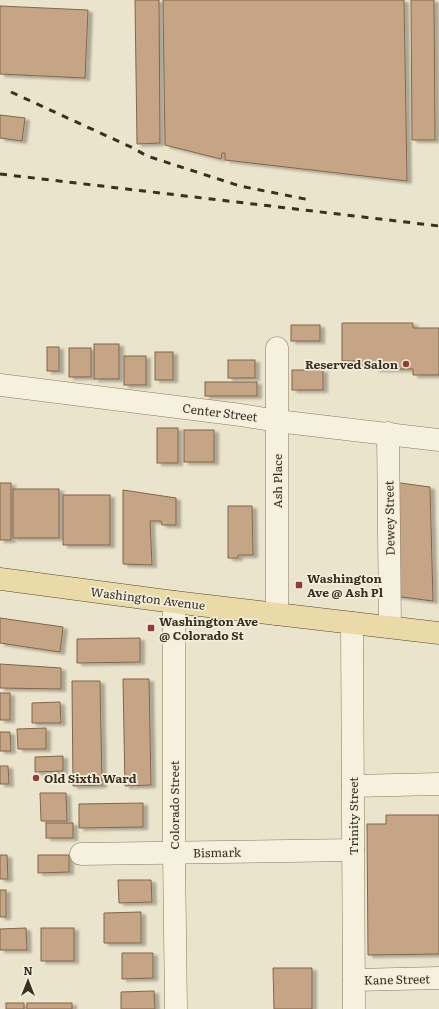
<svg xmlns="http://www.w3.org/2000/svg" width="439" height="1009" viewBox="0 0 439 1009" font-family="Literata,serif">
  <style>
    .building { fill: #c5a585; stroke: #836549; filter: url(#shadow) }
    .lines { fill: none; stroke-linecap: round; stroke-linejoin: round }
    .minor-casing { stroke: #877861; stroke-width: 23 }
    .major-casing { stroke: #554634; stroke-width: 23 }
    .minor { stroke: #f6f1de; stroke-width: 22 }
    .major { stroke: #e9daa8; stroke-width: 22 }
    .rail { stroke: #392f23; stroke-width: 3; stroke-dasharray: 7 7; stroke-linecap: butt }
    .poi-dot { fill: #903d37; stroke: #f3eedb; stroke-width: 1.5 }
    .labels { text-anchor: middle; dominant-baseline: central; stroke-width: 3.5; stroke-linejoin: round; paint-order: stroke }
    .poi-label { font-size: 12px; font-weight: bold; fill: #392f23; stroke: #f3eedb; text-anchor: start }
    .street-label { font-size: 12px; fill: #392f23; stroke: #f3eedb }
  </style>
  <defs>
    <filter id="shadow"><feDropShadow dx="4.5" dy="2.5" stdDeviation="1" flood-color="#0004"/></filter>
  </defs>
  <rect width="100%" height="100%" fill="#ebe4cc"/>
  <g class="building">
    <polygon points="135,0 159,0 160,143 137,144"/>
    <polygon points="163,0 404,0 407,181 225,160 225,153 222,153 221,159 165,145"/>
    <polygon points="411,0 434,0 435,140 412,140"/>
    <polygon points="0,6 88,10 85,78 0,74"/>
    <polygon points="0,115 25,118 22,141 0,138"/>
    <polygon points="342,323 413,323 413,328 439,328 439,375 413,375 413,369 375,369 375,366 358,366 358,361 342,361"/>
    <rect x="291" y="325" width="29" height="16"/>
    <rect x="94" y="344" width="25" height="35"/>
    <rect x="47" y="347" width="12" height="24"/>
    <rect x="69" y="348" width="22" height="29"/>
    <rect x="155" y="352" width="18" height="28"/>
    <rect x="124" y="356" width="22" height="29"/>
    <rect x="228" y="360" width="27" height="18"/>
    <rect x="292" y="370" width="31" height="20"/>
    <rect x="205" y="382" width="52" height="14"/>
    <rect x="157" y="428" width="21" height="35"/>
    <rect x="184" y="430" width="30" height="32"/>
    <polygon points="393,482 430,487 433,601 394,596"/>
    <rect x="0" y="483" width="11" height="57"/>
    <rect x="13" y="489" width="46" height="49"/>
    <polygon points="123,490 176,498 176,525 162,525 161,521 150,521 152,565 123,564"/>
    <rect x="63" y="495" width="47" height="50"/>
    <polygon points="228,506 252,506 253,555 238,555 238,558 228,558"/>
    <polygon points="0,618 63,627 60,652 0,643"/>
    <polygon points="140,638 140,662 77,663 77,639"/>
    <polygon points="0,664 61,668 61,689 0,688"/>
    <polygon points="123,679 149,679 151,785 125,786"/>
    <polygon points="72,681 100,681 102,785 73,786"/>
    <rect x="0" y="693" width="10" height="27"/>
    <polygon points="60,702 61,723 32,723 32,703"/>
    <polygon points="46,728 46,749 18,749 17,729"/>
    <polygon points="0,732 10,732 11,751 0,751"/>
    <polygon points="63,756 63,771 35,772 35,757"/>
    <polygon points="0,766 8,766 9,784 0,784"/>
    <polygon points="40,793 66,793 67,821 41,821"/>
    <polygon points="143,803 143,827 79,828 79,804"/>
    <polygon points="386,815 439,815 439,954 368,955 367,824 386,824"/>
    <rect x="46" y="823" width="27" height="15"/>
    <polygon points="0,855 7,855 8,879 0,879"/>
    <polygon points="38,855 69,855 69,872 38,873"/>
    <polygon points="118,880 151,880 152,902 119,903"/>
    <rect x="0" y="890" width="6" height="27"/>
    <polygon points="141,912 141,943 104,943 104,913"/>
    <polygon points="26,928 27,950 0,950 0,929"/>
    <rect x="41" y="928" width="33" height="33"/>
    <polygon points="122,953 153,953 153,978 122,979"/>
    <polygon points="273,968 312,968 312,1009 274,1009"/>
    <polygon points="154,991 155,1009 121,1009 121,992"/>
    <rect x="6" y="1003" width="18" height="6"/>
    <rect x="27" y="1003" width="45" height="6"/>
  </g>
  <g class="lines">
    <defs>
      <g id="minor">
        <polyline points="277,348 277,614"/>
        <polyline points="0,385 241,415 277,421 439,440"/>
        <polyline points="388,433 390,627"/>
        <polyline points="174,602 174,853 176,1009"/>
        <polyline points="352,623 354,1009"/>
        <polyline points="353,786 439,784"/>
        <polyline points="81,854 353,850"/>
        <polyline points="354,980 439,978"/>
      </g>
      <polyline id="major" points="0,579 174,602 439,633"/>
    </defs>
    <use href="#minor" class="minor-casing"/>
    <use href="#major" class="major-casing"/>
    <use href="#minor" class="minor"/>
    <use href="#major" class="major"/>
    <g class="rail">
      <polyline points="11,92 133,148 147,156 240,186 310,200"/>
      <polyline points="0,174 439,226"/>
    </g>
  </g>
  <g class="poi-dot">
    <circle cx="406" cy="364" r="4"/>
    <rect x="295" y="581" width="8" height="8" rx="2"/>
    <rect x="147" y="624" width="8" height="8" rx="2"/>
    <circle cx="36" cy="778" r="4"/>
  </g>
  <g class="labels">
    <g class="poi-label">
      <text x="398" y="364" text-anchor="end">Reserved Salon</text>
      <text x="307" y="578">Washington<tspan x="307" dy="14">Ave @ Ash Pl</tspan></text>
      <text x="159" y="621">Washington Ave<tspan x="159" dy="14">@ Colorado St</tspan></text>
      <text x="44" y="778">Old Sixth Ward</text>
    </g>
    <g class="street-label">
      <text transform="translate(220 412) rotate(7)">Center Street</text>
      <text transform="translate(277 481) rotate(-90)">Ash Place</text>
      <text transform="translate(389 518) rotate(-91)">Dewey Street</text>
      <text transform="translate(148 598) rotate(7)">Washington Avenue</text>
      <text transform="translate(174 805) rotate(-90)">Colorado Street</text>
      <text transform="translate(353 816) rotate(-90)">Trinity Street</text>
      <text transform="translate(217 852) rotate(-1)">Bismark</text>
      <text transform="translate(397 979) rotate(-1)">Kane Street</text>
    </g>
  </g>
  <g transform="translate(28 981)" stroke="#f3eedb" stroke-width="3" paint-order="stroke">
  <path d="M0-3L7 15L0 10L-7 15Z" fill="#392f23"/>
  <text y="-6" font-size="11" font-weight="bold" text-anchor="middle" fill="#392f23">N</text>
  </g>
</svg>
